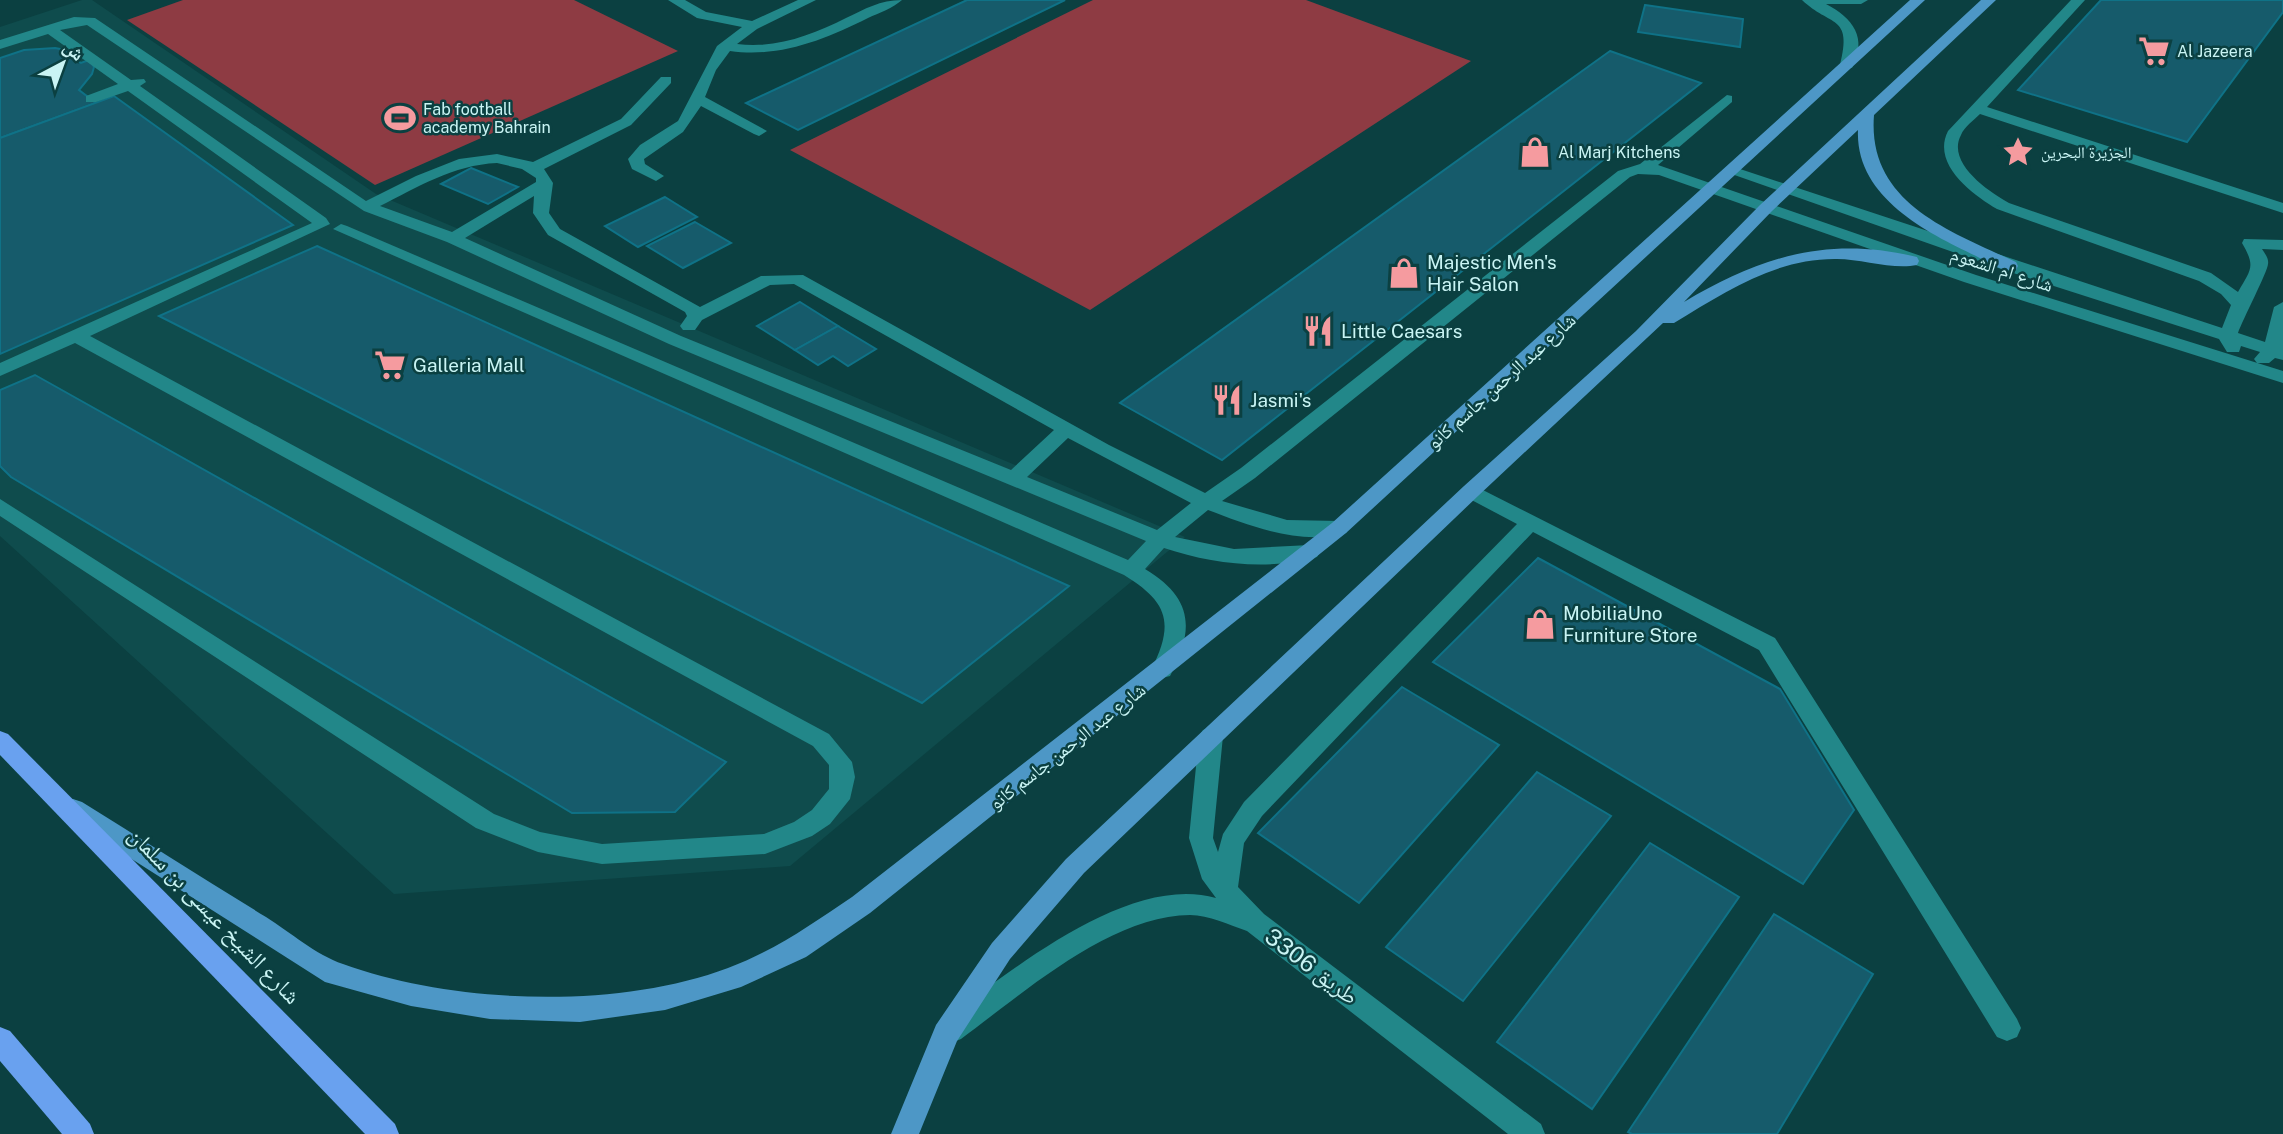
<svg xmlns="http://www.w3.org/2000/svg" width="2283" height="1134" viewBox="0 0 2283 1134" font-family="'Public Sans','Noto Naskh Arabic',sans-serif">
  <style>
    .built { fill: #0f4c4d }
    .green { fill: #8e3b43 }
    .building { fill: #165b6b; stroke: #0f7287; stroke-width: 2 }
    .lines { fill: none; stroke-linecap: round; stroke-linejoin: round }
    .minor { fill: #228789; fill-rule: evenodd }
    .major { fill: #4d97c6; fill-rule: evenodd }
    .highway { fill: #69a1ef; fill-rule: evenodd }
    .labels { text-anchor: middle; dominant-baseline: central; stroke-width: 5; stroke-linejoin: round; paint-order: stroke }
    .far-poi-label { font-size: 16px; fill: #c9f4f4; stroke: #0b4041; text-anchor: start }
    .poi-label { font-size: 19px; fill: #c9f4f4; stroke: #0b4041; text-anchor: start }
    .street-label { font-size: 19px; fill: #c9f4f4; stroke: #0b4041 }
    .near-street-label { font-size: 23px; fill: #c9f4f4; stroke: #0b4041 }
  </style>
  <rect width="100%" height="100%" fill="#0b4041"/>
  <polygon class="built" points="82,0 92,0 376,194 1185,537 790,866 394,894 0,536 0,27"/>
  <g class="green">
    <polygon points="183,0 574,0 678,51 375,185 127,20"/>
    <polygon points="1093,0 1306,0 1471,61 1090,310 790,150"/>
  </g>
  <g class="building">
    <polygon points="967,0 1065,0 798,130 746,103"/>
    <polygon points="2101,0 2283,0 2283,12 2187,142 2018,90"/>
    <polygon points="1645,5 1743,19 1740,47 1638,32"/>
    <polygon points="55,48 77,52 69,55 81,63 89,60 94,67 92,74 79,90 96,103 0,138 0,58 24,50"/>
    <polygon points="1610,51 1701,83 1222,460 1120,403"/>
    <polygon points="114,96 293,225 0,354 0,138"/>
    <polygon points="471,168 518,187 488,204 441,184"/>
    <polygon points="665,197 697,217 638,247 605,226"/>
    <polygon points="695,222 731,243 683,268 647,246"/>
    <polygon points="317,246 1069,586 922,703 159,316"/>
    <polygon points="800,302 838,326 795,350 757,326"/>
    <polygon points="838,326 876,349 848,366 833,356 818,365 795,350"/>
    <polygon points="35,375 726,762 675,812 572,813 11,477 0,466 0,390"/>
    <polygon points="1538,558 1780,689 1854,810 1803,884 1433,662"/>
    <polygon points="1402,687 1499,745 1359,903 1258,833"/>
    <polygon points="1537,772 1611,816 1463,1001 1386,947"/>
    <polygon points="1650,843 1739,897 1592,1109 1497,1042"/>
    <polygon points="1774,914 1873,974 1777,1134 1632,1134 1628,1132"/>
  </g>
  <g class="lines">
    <g class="minor">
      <path d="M 668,0 L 685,0 L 706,12 L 752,21 L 798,0 L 816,0 L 757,29 L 737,44 C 776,49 812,35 846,18 C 865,9 880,0 902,0 C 893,8 879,13 868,18 C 824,40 779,58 730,51 L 716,70 L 705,97 L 767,131 L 759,136 L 754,134 L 701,106 L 683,132 L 644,159 L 645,164 L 664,176 L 656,181 L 632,169 L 628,159 L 640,145 L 678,121 L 717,46 L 742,27 L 697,18 Z"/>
      <path d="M 1802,0 L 1868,0 L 1861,4 L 1826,4 C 1853,18 1868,38 1852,68 L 1840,65 C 1853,14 1830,27 1802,0 Z"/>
      <path d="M 2071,0 L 2085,0 L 1987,107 L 2283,203 L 2283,213 L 1980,114 C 1974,120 1964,127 1961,135 C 1946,163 1989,192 2009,203 L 2211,273 L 2238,292 C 2251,269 2256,267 2242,243 L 2244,239 L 2283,240 L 2283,250 L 2262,249 C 2265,254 2269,258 2268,264 C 2268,271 2242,321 2238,333 L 2265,342 L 2274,307 L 2283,302 L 2283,360 L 2275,358 L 2269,363 L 2257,363 L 2254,359 L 2260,352 L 2241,346 L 2239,352 L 2227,352 L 2219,339 L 2004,270 L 1723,171 L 1731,166 L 1737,168 L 2222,328 L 2231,305 L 2221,294 L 2199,281 L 1997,209 C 1973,195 1931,164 1948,131 Z"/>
      <path d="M 74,17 L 95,18 L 366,201 L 416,176 L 459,159 L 497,154 L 533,162 L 621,119 L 661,77 L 671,77 L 671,83 L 631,125 L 544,169 L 553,183 L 549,213 L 560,229 L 700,307 L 761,276 L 803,275 L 1109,445 L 1205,493 L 1241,468 L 1618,171 L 1640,164 L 1727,95 L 1732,96 L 1732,102 L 1658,165 L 1976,275 L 2283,371 L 2283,383 L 1964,282 L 1659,175 L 1638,174 L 1630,177 L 1255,478 L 1222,501 L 1287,520 L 1339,521 L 1346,523 L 1349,528 L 1346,533 C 1301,546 1250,526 1208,510 L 1175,537 L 1234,549 L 1310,545 L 1317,547 L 1320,552 L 1317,557 C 1268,571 1212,564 1164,548 L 1145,569 C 1193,598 1195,629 1170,676 L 1162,678 L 1154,676 L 1151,670 C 1175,623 1168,602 1124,575 L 333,229 L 341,224 L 347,226 L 1128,560 L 1146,541 L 669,344 L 447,242 L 364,211 L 87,25 L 60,30 L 131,80 L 144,79 L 146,82 L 140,86 L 326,218 L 330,224 L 90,336 L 829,734 L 852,762 L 855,777 L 850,799 L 830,824 L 812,836 L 765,854 L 602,864 L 538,852 L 476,828 L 0,516 L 0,499 L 494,814 L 540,832 L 602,844 L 764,834 L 794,822 L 812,810 L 829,789 L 829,765 L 813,746 L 75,343 L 0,376 L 0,363 L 312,223 L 128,91 L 96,102 L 86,102 L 86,96 L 118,84 L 48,34 L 0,49 L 0,40 ZM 497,163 L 522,169 L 536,178 L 536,182 L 452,232 L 380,206 C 418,187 453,165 497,163 ZM 534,196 L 533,213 L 548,235 L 685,312 L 687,316 L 680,326 L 683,330 L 695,330 L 702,320 L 770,285 L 794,284 L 1054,430 L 1011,470 L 681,336 L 465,238 ZM 1068,438 L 1191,503 L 1157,530 L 1027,477 Z"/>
      <path d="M 1471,484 L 1775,638 L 2017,1019 L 2021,1028 L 2017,1037 L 2007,1041 L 1997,1037 L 1759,650 L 1533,532 L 1262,816 L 1244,843 L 1238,887 L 1264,914 L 1541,1124 L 1545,1134 L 1508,1134 L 1247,931 C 1229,925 1209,915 1190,915 C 1111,915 1022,994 961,1039 L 951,1043 L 941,1039 L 937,1030 L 941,1021 C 1010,973 1127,873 1216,898 L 1202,879 L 1189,838 L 1199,736 L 1203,730 L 1211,727 L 1219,730 L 1223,736 L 1213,838 L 1218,852 L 1223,834 L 1244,802 L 1517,524 L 1464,496 L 1461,491 Z"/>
    </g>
    <g class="major">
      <path d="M 1910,0 L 1925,0 L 1346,533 L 870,913 L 806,957 L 741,987 L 665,1010 L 580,1022 L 490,1019 L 411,1006 L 325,982 L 64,816 L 61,809 L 64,802 L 73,799 L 82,802 C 143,840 204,879 266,917 C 290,932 316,955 343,964 C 454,1004 616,1010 728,968 C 774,951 812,924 852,897 L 1332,523 Z"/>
      <path d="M 1981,0 L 1996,0 L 1874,115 C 1867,203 1950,231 2016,262 L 2018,266 L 2016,270 C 2003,273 1988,262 1976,256 C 1925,232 1855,196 1858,130 L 1772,211 L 1684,302 C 1760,257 1828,235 1917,257 L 1919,261 L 1917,265 C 1893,270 1862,259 1837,259 C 1776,258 1725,292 1674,323 L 1663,323 L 1478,496 L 1084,873 L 1010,959 L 957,1041 L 919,1134 L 891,1134 L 936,1025 L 992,943 L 1066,859 L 1464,486 L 1636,331 L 1760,205 Z"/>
    </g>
    <g class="highway">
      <polygon points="0,731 8,734 395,1124 399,1134 365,1134 0,755"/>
      <polygon points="0,1027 10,1031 90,1124 94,1134 62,1134 0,1061"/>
    </g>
  </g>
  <defs>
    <symbol id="supermarket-bare" viewBox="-9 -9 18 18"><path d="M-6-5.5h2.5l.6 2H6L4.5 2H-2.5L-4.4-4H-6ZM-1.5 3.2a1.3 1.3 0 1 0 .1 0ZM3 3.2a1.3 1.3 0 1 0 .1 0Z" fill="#f59b9f" stroke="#0b4041" stroke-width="2.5" paint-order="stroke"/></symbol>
    <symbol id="stadium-bare" viewBox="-9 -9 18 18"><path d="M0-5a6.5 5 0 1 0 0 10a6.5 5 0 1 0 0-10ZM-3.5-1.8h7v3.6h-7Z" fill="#f59b9f" stroke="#0b4041" stroke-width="2.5" paint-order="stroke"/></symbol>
    <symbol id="shop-bare" viewBox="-9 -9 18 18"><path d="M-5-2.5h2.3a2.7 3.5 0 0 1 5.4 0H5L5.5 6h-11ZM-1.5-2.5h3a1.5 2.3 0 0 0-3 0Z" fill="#f59b9f" stroke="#0b4041" stroke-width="2.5" paint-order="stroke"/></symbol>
    <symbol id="sight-bare" viewBox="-9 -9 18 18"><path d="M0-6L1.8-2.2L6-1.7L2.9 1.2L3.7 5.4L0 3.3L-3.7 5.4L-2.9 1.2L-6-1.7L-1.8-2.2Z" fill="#f59b9f" stroke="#0b4041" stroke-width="2.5" paint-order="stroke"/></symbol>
    <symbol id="restaurant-bare" viewBox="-9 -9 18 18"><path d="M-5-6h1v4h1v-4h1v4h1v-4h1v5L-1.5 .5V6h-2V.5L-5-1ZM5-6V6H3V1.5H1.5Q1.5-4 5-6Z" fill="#f59b9f" stroke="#0b4041" stroke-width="2.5" paint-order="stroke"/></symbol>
  </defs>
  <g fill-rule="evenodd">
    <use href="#supermarket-bare" x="2132" y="29" width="44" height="44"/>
    <use href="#stadium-bare" x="378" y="96" width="44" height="44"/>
    <use href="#shop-bare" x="1513" y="130" width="44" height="44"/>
    <use href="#sight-bare" x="1996" y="130" width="44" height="44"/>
    <use href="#shop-bare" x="1382" y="251" width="44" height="44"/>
    <use href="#restaurant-bare" x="1296" y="309" width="44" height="44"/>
    <use href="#supermarket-bare" x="368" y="343" width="44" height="44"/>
    <use href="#restaurant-bare" x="1205" y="378" width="44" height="44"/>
    <use href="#shop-bare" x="1518" y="602" width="44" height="44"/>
  </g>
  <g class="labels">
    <g class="far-poi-label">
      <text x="2177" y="51">Al Jazeera</text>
      <text x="423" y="109">Fab football<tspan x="423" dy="18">academy Bahrain</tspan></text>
      <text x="1558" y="152">Al Marj Kitchens</text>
      <text x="2041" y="152">الجزيرة البحرين</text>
    </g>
    <g class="poi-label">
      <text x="1427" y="262">Majestic Men's<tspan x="1427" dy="22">Hair Salon</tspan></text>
      <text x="1341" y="331">Little Caesars</text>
      <text x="413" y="365">Galleria Mall</text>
      <text x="1250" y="400">Jasmi's</text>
      <text x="1563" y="613">MobiliaUno<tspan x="1563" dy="22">Furniture Store</tspan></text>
    </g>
    <g class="street-label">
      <text transform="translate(2002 269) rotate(18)">شارع ام الشعوم</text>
      <text transform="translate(1501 381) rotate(-42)">شارع عبد الرحمن جاسم كانو</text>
      <text transform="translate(1067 746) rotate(-38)">شارع عبد الرحمن جاسم كانو</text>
    </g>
    <g class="near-street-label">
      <text transform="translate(215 915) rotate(46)">شارع الشيخ عيسى بن سلمان</text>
      <text transform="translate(1312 966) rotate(37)">طريق 3306</text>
    </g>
  </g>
  <g transform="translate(63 63) rotate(41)" stroke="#0b4041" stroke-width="5" paint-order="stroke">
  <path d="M0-5L12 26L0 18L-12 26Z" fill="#c9f4f4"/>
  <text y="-10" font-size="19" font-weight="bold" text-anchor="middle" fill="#c9f4f4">ش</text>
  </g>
</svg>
